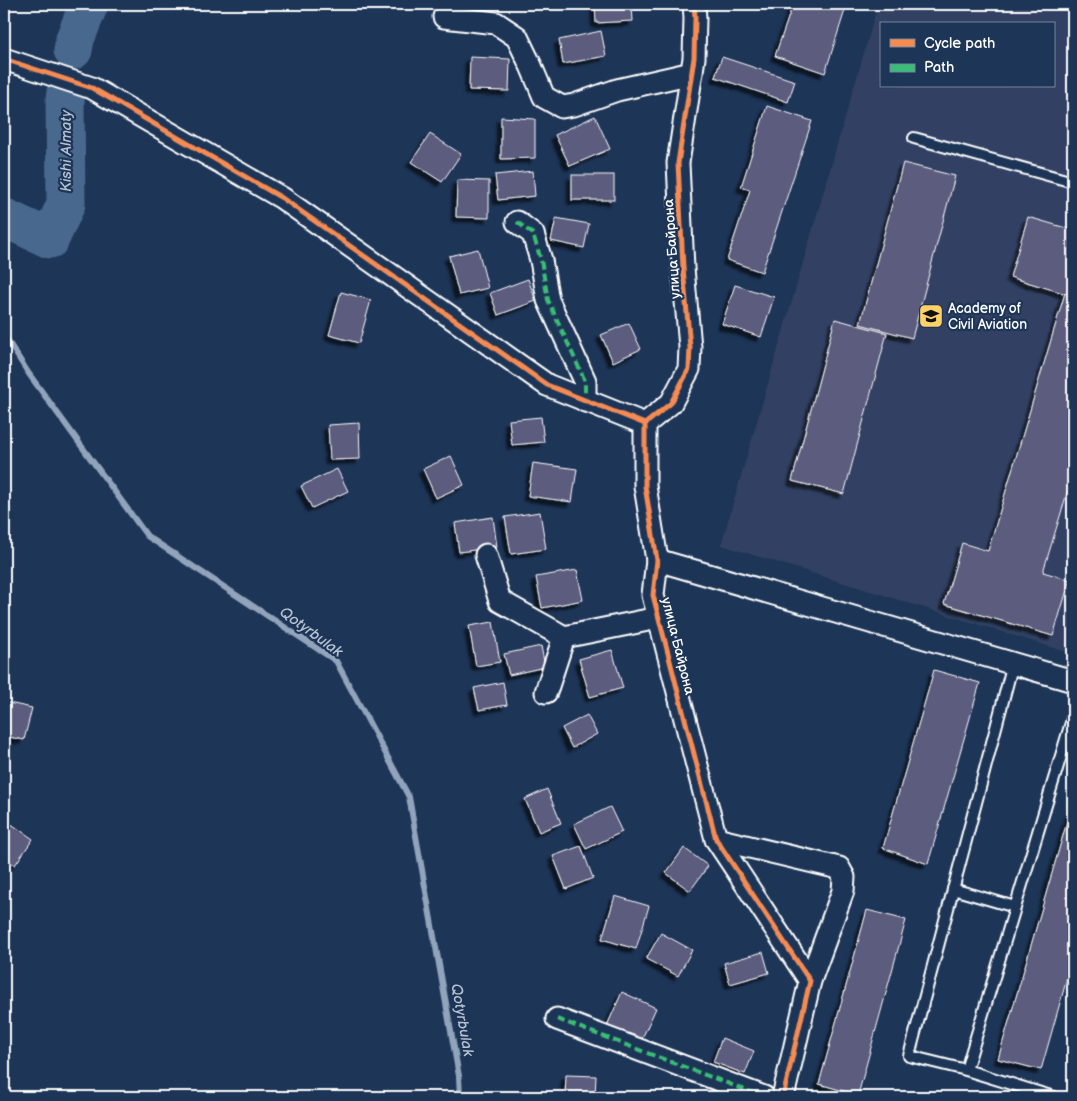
<svg xmlns="http://www.w3.org/2000/svg" width="1077" height="1101" viewBox="0 0 1077 1101" font-family="'Balsamiq Sans',sans-serif">
  <style>
    .built { fill: #304163; fill-rule: evenodd }
    .lines { fill: none; stroke-linecap: round; stroke-linejoin: round }
    .stream { stroke: #91a4bb; stroke-width: 6 }
    .river { stroke: #48678d; stroke-width: 39 }
    .building { fill: #5b5c7e; stroke: #fff; filter: url(#shadow) }
    .lane-casing { stroke: #fff; stroke-width: 14 }
    .street-casing { stroke: #fff; stroke-width: 25 }
    .lane { stroke: #1d3557; stroke-width: 10 }
    .street { stroke: #1d3557; stroke-width: 21 }
    .quiet { stroke: #3abd76; stroke-width: 4; stroke-dasharray: 8 4; stroke-linecap: butt }
    .cycleway-casing { stroke: #1d3557; stroke-width: 8 }
    .cycleway { stroke: #f68b52; stroke-width: 5 }
    .labels { text-anchor: middle; dominant-baseline: central; stroke-width: 4.5; stroke-linejoin: round; paint-order: stroke }
    .street-label { font-size: 14px; fill: #fff; stroke: #1d3557 }
    .poi-label { font-size: 14px; fill: #fff; stroke: #1d3557; text-anchor: start }
    .water-label { font-size: 15px; font-style: italic; fill: #b6c2d1; stroke: #1d3557 }
  </style>
  <defs>
    <filter id="shadow"><feDropShadow dx="-4.5" dy="4.5" stdDeviation="1" flood-color="#0009"/></filter>
  </defs>
  <rect width="100%" height="100%" fill="#1d3557"/>
  <filter id="ink" filterUnits="userSpaceOnUse"><feTurbulence type="fractalNoise" baseFrequency=".02" numOctaves="2"/><feDisplacementMap in="SourceGraphic" scale="10" xChannelSelector="R" yChannelSelector="G"/><feConvolveMatrix kernelMatrix="1 2 1 2 8 2 1 2 1" color-interpolation-filters="sRGB"/></filter>
  <g filter="url(#ink)">
    <path class="built" d="M 878,4 L 1073,4 L 1073,654 L 721,545 ZM 881,24 L 1053,24 L 1053,86 L 881,86 Z"/>
    <g class="lines">
      <polyline class="stream" points="4,335 29,374 147,536 336,661 409,797 459,1076 460,1097"/>
      <g class="river">
        <polyline points="73,50 75,39 89,4"/>
        <polyline points="4,225 5,218 50,239 66,204 65,100 66,92"/>
      </g>
    </g>
    <g class="building">
      <polygon points="595,4 632,4 633,21 596,23"/>
      <polygon points="793,4 847,4 825,73 775,56"/>
      <polygon points="601,31 606,56 563,64 559,40"/>
      <polygon points="470,57 510,59 509,91 469,90"/>
      <polygon points="722,57 795,81 788,102 715,77"/>
      <polygon points="767,106 812,121 762,272 727,260 750,190 741,187"/>
      <polygon points="595,116 610,149 570,166 555,135"/>
      <polygon points="501,117 535,119 535,158 501,159"/>
      <polygon points="430,134 461,154 442,182 411,162"/>
      <polygon points="903,163 955,176 912,338 860,324"/>
      <polygon points="533,171 535,196 498,200 495,175"/>
      <rect x="572" y="175" width="42" height="25"/>
      <polygon points="457,180 489,181 489,218 456,217"/>
      <polygon points="1028,217 1073,230 1073,296 1010,277"/>
      <polygon points="556,218 589,224 584,248 551,241"/>
      <polygon points="478,249 488,288 459,295 449,256"/>
      <polygon points="528,279 536,301 498,315 490,293"/>
      <polygon points="735,285 774,297 761,337 722,324"/>
      <polygon points="341,292 371,300 359,343 329,335"/>
      <polygon points="1065,293 1073,296 1073,481 1071,480 1043,572 1070,580 1053,636 944,604 962,543 988,551"/>
      <polygon points="835,319 887,333 844,494 792,481"/>
      <polygon points="629,323 641,349 613,362 601,335"/>
      <polygon points="541,417 544,442 512,445 509,420"/>
      <polygon points="359,423 360,459 330,460 328,425"/>
      <polygon points="451,456 464,485 436,498 423,469"/>
      <polygon points="533,463 577,469 572,502 528,496"/>
      <polygon points="337,469 348,491 312,508 301,486"/>
      <polygon points="540,512 546,549 511,554 505,517"/>
      <polygon points="493,517 497,547 459,552 455,523"/>
      <polygon points="577,570 583,600 542,608 536,577"/>
      <polygon points="493,622 500,662 476,666 469,626"/>
      <polygon points="541,646 545,667 509,675 504,654"/>
      <polygon points="612,650 623,688 590,697 579,659"/>
      <polygon points="934,670 980,683 928,864 883,848"/>
      <polygon points="503,682 507,705 479,710 474,688"/>
      <polygon points="4,702 32,708 24,740 4,736"/>
      <polygon points="587,715 597,734 572,748 562,728"/>
      <polygon points="547,789 561,823 539,832 525,799"/>
      <polygon points="1073,801 1073,957 1041,1070 998,1059"/>
      <polygon points="610,807 622,832 586,849 574,824"/>
      <polygon points="4,819 33,839 15,865 4,858"/>
      <polygon points="581,846 593,878 566,889 553,856"/>
      <polygon points="684,848 708,866 690,891 666,873"/>
      <polygon points="615,896 649,906 636,949 602,939"/>
      <polygon points="867,910 906,920 858,1095 819,1084"/>
      <polygon points="661,933 692,950 678,976 646,959"/>
      <polygon points="763,952 769,973 730,984 724,963"/>
      <polygon points="622,992 656,1008 640,1043 606,1028"/>
      <polygon points="722,1038 754,1051 745,1074 713,1062"/>
      <polygon points="566,1075 596,1076 595,1097 565,1097"/>
    </g>
    <g class="lines">
      <defs>
        <g id="lane">
          <polyline points="914,138 1073,182"/>
          <polyline points="953,889 1015,907"/>
          <polyline points="966,1070 909,1056 1013,663"/>
          <polyline points="1054,1097 966,1070 1073,716"/>
        </g>
        <g id="street">
          <polyline points="694,4 695,18 694,58 678,163 683,268 690,347 689,369 671,403 645,424 645,486 657,560 653,595 716,839 810,981 783,1097"/>
          <polyline points="444,17 496,23 517,37 531,66 544,97 562,107 574,105 617,90 692,73"/>
          <polyline points="4,59 92,88 282,198 547,385 645,424"/>
          <polyline points="517,222 533,234 541,260 548,300 585,381 585,401"/>
          <polyline points="486,555 500,601 564,637 658,618"/>
          <polyline points="657,560 1073,681"/>
          <polyline points="546,692 564,637"/>
          <polyline points="716,839 839,868 844,877 843,891 810,981"/>
          <polyline points="557,1019 764,1097"/>
        </g>
      </defs>
      <use href="#lane" class="lane-casing"/>
      <use href="#street" class="street-casing"/>
      <use href="#lane" class="lane"/>
      <use href="#street" class="street"/>
      <g class="quiet">
        <polyline points="517,222 533,234 541,260 548,300 585,381 585,401"/>
        <polyline points="557,1019 764,1097"/>
      </g>
      <defs>
        <g id="cycleway">
          <polyline points="694,4 695,18 694,58 678,163 683,268 690,347 689,369 671,403 645,424 645,486 657,560 653,595 716,839 810,981 783,1097"/>
          <polyline points="4,59 92,88 282,198 547,385 645,424"/>
        </g>
      </defs>
      <use href="#cycleway" class="cycleway-casing"/>
      <use href="#cycleway" class="cycleway"/>
    </g>
  </g>
  <defs>
    <symbol id="university-square" viewBox="-11 -11 22 22"><rect x="-9" y="-9" width="18" height="18" rx="4" fill="#ffd166" stroke="#1d3557"/><path d="M0-5L7-2L0 1L-7-2ZM-4 1L0 2.5L4 1V4Q0 6-4 4Z" fill="#111"/></symbol>
  </defs>
  <g fill-rule="evenodd">
    <use href="#university-square" x="917" y="302" width="28" height="28"/>
  </g>
  <g class="labels">
    <g class="street-label">
      <text transform="translate(672 249) rotate(-94)">улица Байрона</text>
      <text transform="translate(678 646) rotate(76)">улица Байрона</text>
    </g>
    <g class="poi-label">
      <text x="948" y="308">Academy of<tspan x="948" dy="16">Civil Aviation</tspan></text>
    </g>
    <g class="water-label">
      <text transform="translate(66 151) rotate(-90)">Kіshі Almaty</text>
      <text transform="translate(311 632) rotate(36)">Qotyrbulak</text>
      <text transform="translate(462 1020) rotate(80)">Qotyrbulak</text>
    </g>
  </g>
  <rect width="1077" height="1101" fill="none" stroke="#1d3557" stroke-width="20"/>
  <rect x="10" y="10" width="1057" height="1081" fill="none" stroke="#fff" stroke-width="2" filter="url(#ink)"/>
  <rect x="880" y="22" width="175" height="65" fill="#1d3557" stroke="#77869a"/>
  <rect x="890" y="39" width="25" height="8" fill="#f68b52" stroke="#77869a"/>
  <text x="924" y="48" font-size="15" fill="#ffffff">Cycle path</text>
  <rect x="890" y="64" width="25" height="8" fill="#3abd76" stroke="#77869a"/>
  <text x="924" y="72" font-size="15" fill="#ffffff">Path</text>
</svg>
